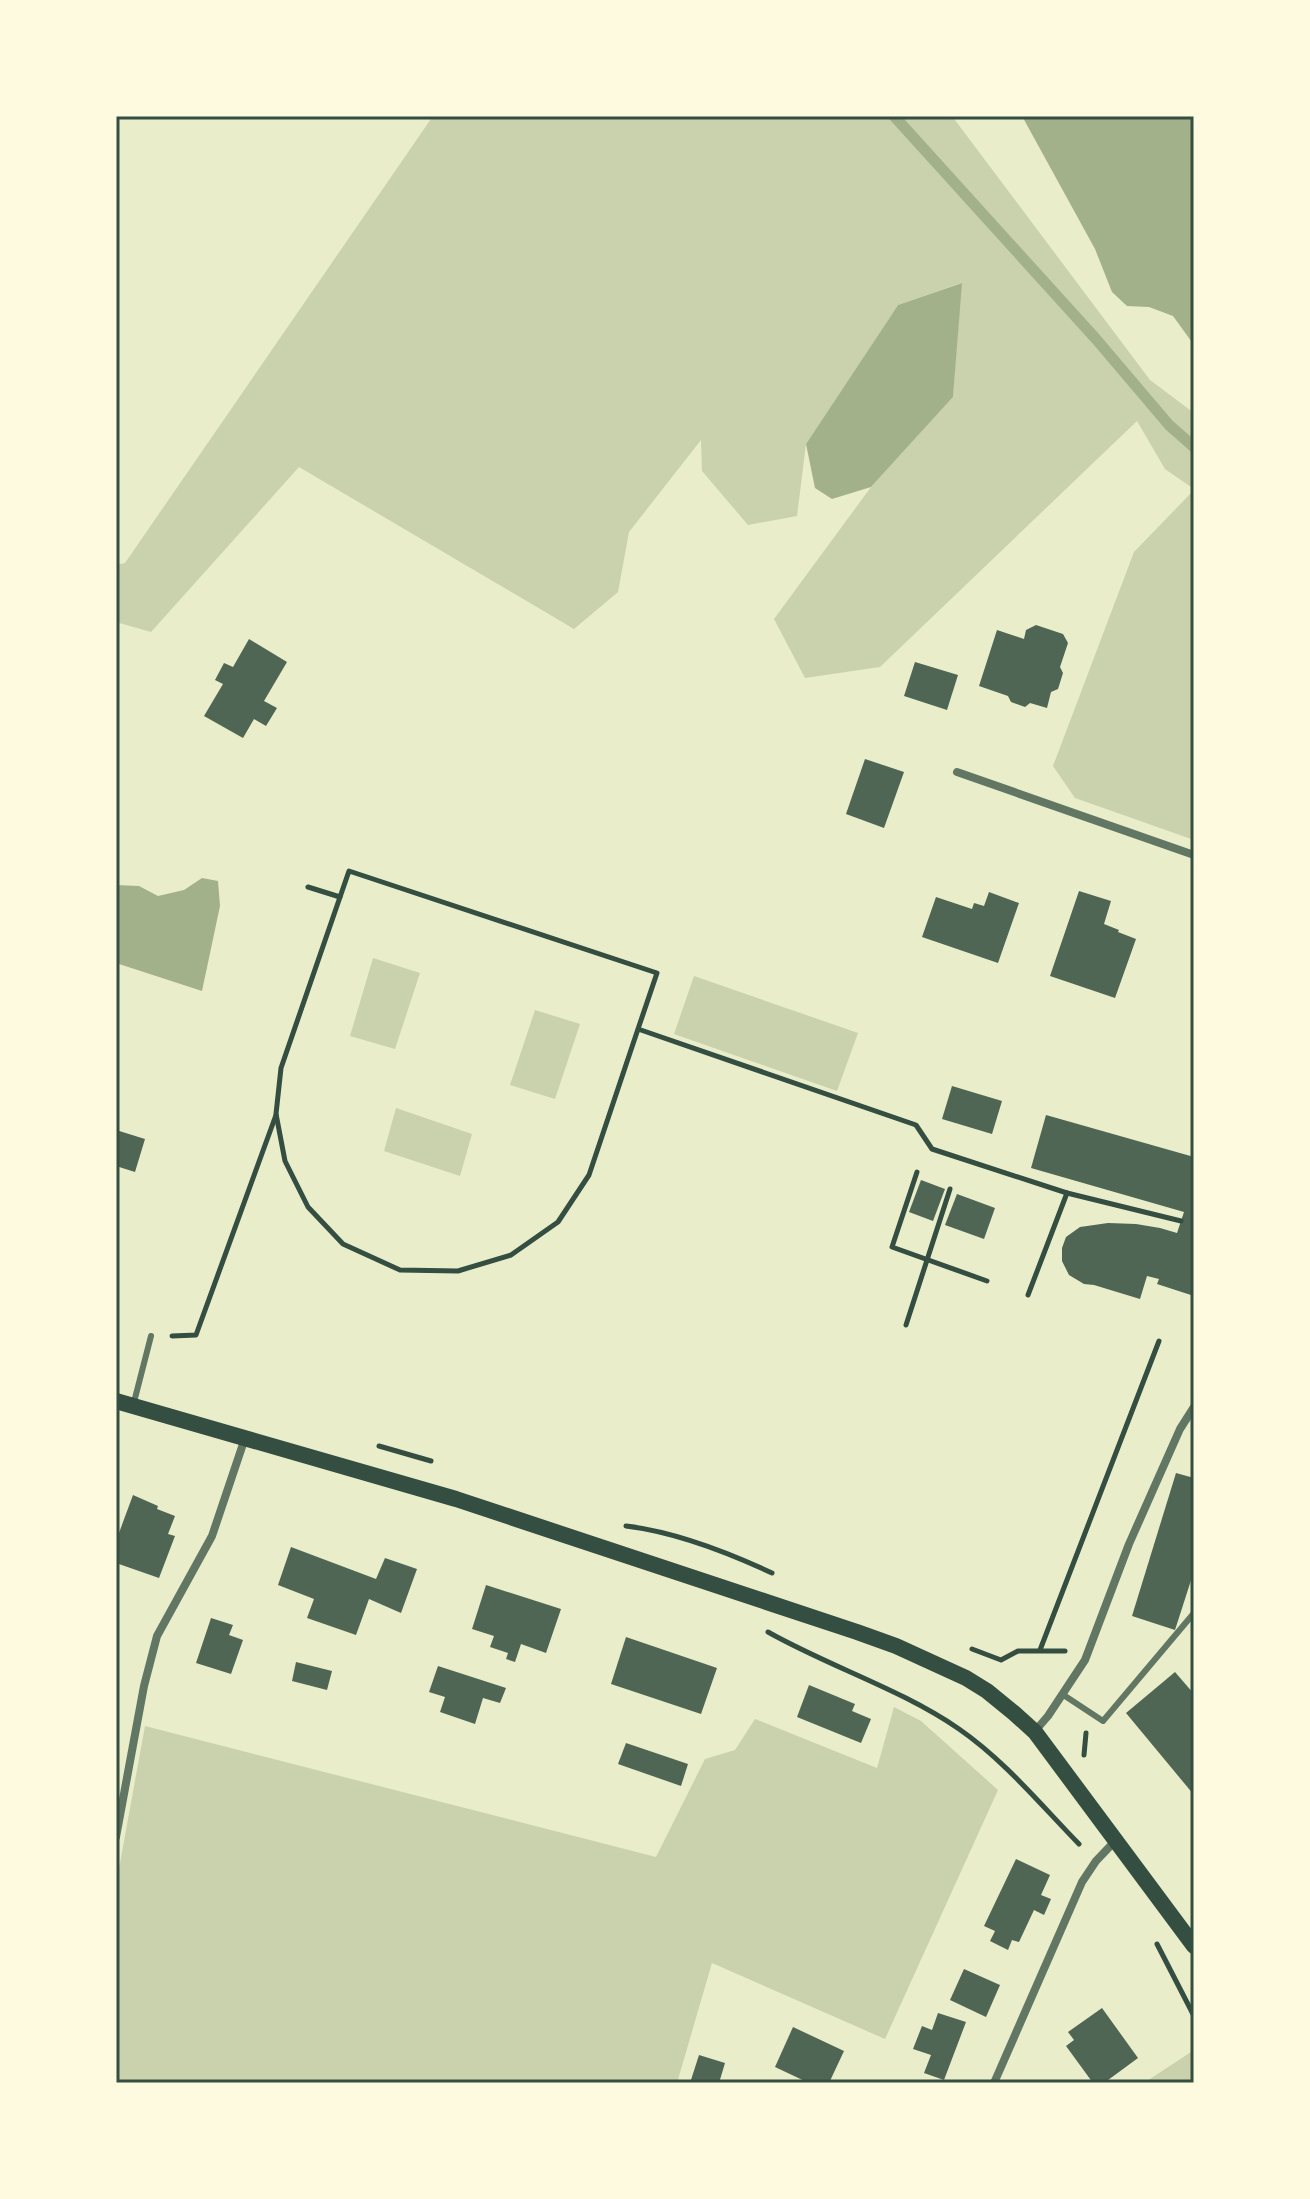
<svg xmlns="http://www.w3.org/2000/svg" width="1310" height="2199" viewBox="0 0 1310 2199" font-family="'PT Sans Narrow',sans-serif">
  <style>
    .green { fill: #cad2ad }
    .water { fill: #a3b18a }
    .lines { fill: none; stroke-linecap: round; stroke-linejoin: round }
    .stream { stroke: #a3b18a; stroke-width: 11 }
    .building { fill: #4f6655 }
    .path { stroke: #344e41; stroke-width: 5 }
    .service { stroke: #617663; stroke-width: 6 }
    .minor { stroke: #617663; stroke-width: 8 }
    .secondary { stroke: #344e41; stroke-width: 16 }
    .neatline { fill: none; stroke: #344e41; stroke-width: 3 }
  </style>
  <rect width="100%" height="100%" fill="#e9edc9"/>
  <g class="green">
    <polygon points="433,116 952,116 1150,380 1194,413 1194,489 1165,469 1137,421 880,667 805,678 774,619 871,487 953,397 961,283 898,305 806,444 797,516 748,525 702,471 701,440 629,532 618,592 574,629 299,467 151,632 116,622 116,565 125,563"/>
    <polygon points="1194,490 1194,840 1075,798 1053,766 1134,552"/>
    <polygon points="373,958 420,973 395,1049 350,1036"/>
    <polygon points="694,976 858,1033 837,1091 674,1034"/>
    <polygon points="535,1010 580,1024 555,1099 510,1085"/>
    <polygon points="396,1108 472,1134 460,1176 384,1151"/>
    <polygon points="894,1707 921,1721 998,1790 885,2039 712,1963 677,2083 116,2083 116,1885 145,1726 656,1857 705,1759 735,1750 755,1719 877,1768"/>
    <polygon points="1194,2050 1194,2083 1144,2083"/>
  </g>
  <g class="water">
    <polygon points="1022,116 1194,116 1194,345 1173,316 1149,307 1127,306 1112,292 1095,249"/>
    <polygon points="962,283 953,397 871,487 832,499 815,488 806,444 898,305"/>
    <polygon points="202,878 218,881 220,906 202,991 116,963 116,885 139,886 158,896 184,890"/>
  </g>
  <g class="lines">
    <polyline class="stream" points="894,116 1096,339 1169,425 1194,447"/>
  </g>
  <g class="building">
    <polygon points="1036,625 1063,634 1068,643 1060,667 1063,673 1058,689 1051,692 1047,708 1030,703 1025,707 1011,702 1008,696 979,686 997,630 1024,639 1026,630"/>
    <polygon points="249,639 287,662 264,701 277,708 266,726 254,719 243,738 204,716 223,684 215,680 224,663 233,667"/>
    <polygon points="915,662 958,675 947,710 904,696"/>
    <polygon points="865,759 904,772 884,828 846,814"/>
    <polygon points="1079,891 1111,901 1104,924 1119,930 1118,932 1136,939 1115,998 1050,976"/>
    <polygon points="989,892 1019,903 998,963 922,937 936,897 972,909 974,903 984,906"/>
    <polygon points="952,1086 1002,1101 992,1134 942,1119"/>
    <polygon points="1046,1115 1194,1157 1194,1296 1157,1284 1159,1279 1147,1276 1140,1299 1094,1285 1084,1284 1069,1275 1062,1261 1062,1248 1066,1237 1080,1227 1108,1223 1136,1224 1160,1228 1177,1233 1184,1212 1031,1168"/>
    <polygon points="116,1130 145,1139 135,1172 116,1166"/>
    <polygon points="921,1180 945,1189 933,1221 909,1212"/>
    <polygon points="957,1194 995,1208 984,1239 945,1225"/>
    <polygon points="1176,1473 1194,1478 1194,1571 1175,1630 1132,1616"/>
    <polygon points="133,1495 158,1506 157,1509 175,1516 168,1534 175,1536 159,1578 116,1563 116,1541"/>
    <polygon points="291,1547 376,1579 385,1558 417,1569 401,1613 369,1599 356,1635 307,1618 314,1599 278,1585"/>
    <polygon points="486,1585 561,1609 546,1653 521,1644 515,1662 506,1659 508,1653 490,1647 494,1636 472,1629"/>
    <polygon points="211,1618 233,1625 229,1635 243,1640 231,1674 196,1663"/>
    <polygon points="626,1637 717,1668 701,1714 611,1684"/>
    <polygon points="296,1662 332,1671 327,1690 292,1681"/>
    <polygon points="438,1666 506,1688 500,1703 483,1698 475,1724 440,1712 445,1697 429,1692"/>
    <polygon points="1175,1672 1194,1694 1194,1795 1126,1713"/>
    <polygon points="809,1685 855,1704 852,1711 871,1719 861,1743 797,1717"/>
    <polygon points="626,1743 688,1764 681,1786 618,1764"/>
    <polygon points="1016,1859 1050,1875 1041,1895 1051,1899 1044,1915 1034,1910 1019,1942 1012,1940 1008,1950 990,1941 995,1931 984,1926"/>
    <polygon points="964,1969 1000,1985 986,2017 950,2000"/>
    <polygon points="1102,2008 1138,2058 1104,2083 1093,2083 1066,2046 1074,2040 1068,2032"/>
    <polygon points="938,2013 966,2022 944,2080 924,2073 931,2055 913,2049 922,2026 932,2030"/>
    <polygon points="793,2027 844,2051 829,2083 809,2083 775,2067"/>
    <polygon points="699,2055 725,2063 719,2083 690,2083"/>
  </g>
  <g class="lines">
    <g class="path">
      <polyline points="308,887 340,897"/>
      <polyline points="638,1029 657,973 349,871 281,1068 276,1114 285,1161 308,1207 343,1244 400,1270 458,1271 511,1255 558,1222 589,1175 638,1029 916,1125 932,1149 1067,1193 1028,1295"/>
      <polyline points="917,1172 892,1247 987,1281"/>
      <polyline points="1067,1193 1181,1221"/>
      <polyline points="906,1325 950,1189"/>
      <polyline points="172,1336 196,1335 276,1115"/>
      <polyline points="379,1446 431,1461"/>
      <path d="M 626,1526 C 676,1532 727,1552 772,1573"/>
      <path d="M 768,1632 C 830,1667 901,1689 959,1729 C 1004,1760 1041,1805 1079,1844"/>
      <polyline points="972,1649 1001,1660 1018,1651 1065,1651"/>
      <polyline points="1040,1650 1159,1341"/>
      <polyline points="1084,1755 1086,1733"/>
      <polyline points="1157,1944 1194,2016"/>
    </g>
    <g class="service">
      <polyline points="133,1406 151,1336"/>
      <polyline points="1062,1694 1103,1721 1194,1613"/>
    </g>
    <g class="minor">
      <polyline points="957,772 1194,855"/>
      <polyline points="1035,1731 1048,1716 1085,1660 1129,1544 1180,1429 1194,1407"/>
      <polyline points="116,1837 144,1686 157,1636 212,1536 245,1438"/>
      <polyline points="994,2083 1082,1882 1096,1861 1116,1840"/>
    </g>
    <polyline class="secondary" points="116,1401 456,1499 857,1632 896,1646 966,1678 987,1691 1014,1713 1035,1732 1194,1946"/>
  </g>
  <rect width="1310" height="2199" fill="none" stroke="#fefae0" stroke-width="236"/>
  <rect x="118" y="118" width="1074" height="1963" class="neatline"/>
</svg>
